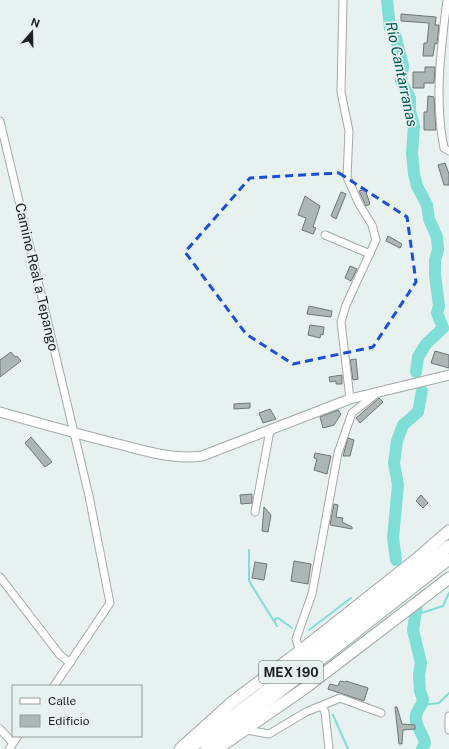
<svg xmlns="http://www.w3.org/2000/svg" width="449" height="749" viewBox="0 0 449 749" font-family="'Public Sans',sans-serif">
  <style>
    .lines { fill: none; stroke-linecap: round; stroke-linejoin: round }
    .stream { stroke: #7fded5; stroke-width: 2 }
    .river { stroke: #7fded5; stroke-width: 12 }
    .building { fill: #acb6b5; stroke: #6d7775 }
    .minor-casing { stroke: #a0aaa9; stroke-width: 9 }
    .tertiary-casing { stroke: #a0aaa9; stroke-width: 11 }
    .trunk-casing { stroke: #a0aaa9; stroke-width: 13 }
    .minor { stroke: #fff; stroke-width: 7 }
    .tertiary { stroke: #fff; stroke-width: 9 }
    .trunk { stroke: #fff; stroke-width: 11 }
    .marked { fill: none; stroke: #1d4ed8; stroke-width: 3; stroke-dasharray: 8 5; stroke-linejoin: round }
    .labels { text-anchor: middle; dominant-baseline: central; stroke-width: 3.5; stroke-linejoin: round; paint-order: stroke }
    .shield { fill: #e6f1f0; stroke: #5a6060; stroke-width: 1 }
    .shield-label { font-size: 13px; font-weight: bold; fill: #1e2222 }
    .street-label { font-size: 14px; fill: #1e2222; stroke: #e6f1f0 }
    .water-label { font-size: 15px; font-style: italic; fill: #015a54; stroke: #e6f1f0 }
  </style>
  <rect width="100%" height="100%" fill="#e6f1f0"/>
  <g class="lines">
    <g class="stream">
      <polyline points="249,550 249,581 277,626"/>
      <polyline points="415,615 443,606 449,593"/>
      <polyline points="275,622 275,619 278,618 292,628"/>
      <polyline points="309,630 351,598"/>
      <polyline points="422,705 439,703 449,693"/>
      <polyline points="333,715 348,749"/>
    </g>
    <g class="river">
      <polyline points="387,0 390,28 395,34 403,66 401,81 410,98 410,111 414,126 412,153 414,174 417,186 427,205 429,219 437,237 438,250 435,260 435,275 439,306 437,313 443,328 426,344 418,357 416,372"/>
      <polyline points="396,560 393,538 398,485 394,463 397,441 403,425 418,412 422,391"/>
      <path d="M 417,604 L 413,630 L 421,663 L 419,675 L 420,691 L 423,700 C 422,706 417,710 416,715 C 414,725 423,733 425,743 L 422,749"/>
    </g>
  </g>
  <g class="building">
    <polygon points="401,14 436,17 435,25 439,25 437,44 435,43 433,56 423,56 424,43 427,43 429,23 401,21"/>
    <polygon points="425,67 435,67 434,83 424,83 424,88 413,88 413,72 425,72"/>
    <polygon points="428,96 434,97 436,130 424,130 424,112 427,112"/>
    <polygon points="445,163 449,174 449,185 444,185 438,165"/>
    <polygon points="365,189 370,204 366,206 359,191"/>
    <polygon points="341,192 346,194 336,219 331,216"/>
    <polygon points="305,196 320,206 313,227 316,228 313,234 302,230 306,218 298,215"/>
    <polygon points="388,236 402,244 400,248 386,241"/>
    <polygon points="350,266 357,269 351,281 345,278"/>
    <polygon points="309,306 332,311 331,317 307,314"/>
    <polygon points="310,325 324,327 323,335 321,334 320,338 308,335"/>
    <polygon points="435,351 449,355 449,368 431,363"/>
    <polygon points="11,352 15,357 17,356 21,361 0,377 0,360"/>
    <polygon points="356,359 358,379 353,380 350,360"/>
    <polygon points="342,375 342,384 336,384 336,381 330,382 329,377"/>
    <polygon points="379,398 383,402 360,423 356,418"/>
    <polygon points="250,403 250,408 234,409 234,404"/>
    <polygon points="270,409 276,419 263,423 259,413"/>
    <polygon points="338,410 341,414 334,425 323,428 320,417"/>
    <polygon points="31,437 52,462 45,467 25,443"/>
    <polygon points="348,438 354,440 350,456 343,456"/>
    <polygon points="315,453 331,456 327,474 314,470 317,459 314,458"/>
    <polygon points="252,494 252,503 241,504 240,495"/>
    <polygon points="421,495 428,503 423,508 416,501"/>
    <polygon points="334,504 338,505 336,517 343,518 342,522 352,527 352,529 330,525"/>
    <polygon points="264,507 271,515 268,532 262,531"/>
    <polygon points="294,561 311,564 308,584 291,581"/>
    <polygon points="255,562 267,564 264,580 252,578"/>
    <polygon points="340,681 345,682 346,681 368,688 364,701 328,689 330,684 338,686"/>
    <polygon points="395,707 397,707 402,724 415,725 415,729 403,730 402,744 399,744"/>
  </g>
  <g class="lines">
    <defs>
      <g id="minor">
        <polyline points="343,0 341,92 349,131 347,177 359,204 372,225 376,240 346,305 341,322 350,399"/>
        <path d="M 447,0 C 441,49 434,99 444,148 L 449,151"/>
        <polyline points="0,121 89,496 110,603 54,686"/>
        <polyline points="325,235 370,254"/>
        <polyline points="255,512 270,430"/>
        <polyline points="0,577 60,655 70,663"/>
        <polyline points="300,651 296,639 312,594 338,453 352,413 376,394"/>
        <polyline points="322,706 325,712 329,749"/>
        <polyline points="449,716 449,730"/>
        <polyline points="0,729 13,743"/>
        <polyline points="246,730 269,734 306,712 340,698 381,713"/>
        <polyline points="9,749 18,736"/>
      </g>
      <path id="tertiary" d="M 0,412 C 39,423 78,434 118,444 C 146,451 173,460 202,456 L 350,399 L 449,375"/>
      <g id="trunk">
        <polyline points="180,749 231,703 300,651 419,557 449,531"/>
        <polyline points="189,749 283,678 449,546"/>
        <polyline points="206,749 449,559"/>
        <polyline points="217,749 305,688 449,578"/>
      </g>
    </defs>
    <use href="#minor" class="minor-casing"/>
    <use href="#tertiary" class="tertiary-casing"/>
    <use href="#trunk" class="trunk-casing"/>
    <use href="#minor" class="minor"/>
    <use href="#tertiary" class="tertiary"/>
    <use href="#trunk" class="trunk"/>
  </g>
  <path class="marked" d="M 339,173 L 407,217 L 416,282 L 373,347 L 293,364 L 246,334 L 185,252 L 250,178 Z"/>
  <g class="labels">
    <rect class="shield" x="259" y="661" width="64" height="22" rx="3"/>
    <g class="shield-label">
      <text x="291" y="672">MEX 190</text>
    </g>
    <g class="street-label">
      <text transform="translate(37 277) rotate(77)">Camino Real a Tepango</text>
    </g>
    <g class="water-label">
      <text transform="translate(402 74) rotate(78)">Rio Cantarranas</text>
    </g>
  </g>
  <rect x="12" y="685" width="130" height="52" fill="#e6f1f0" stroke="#969e9e"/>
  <rect x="20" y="698" width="20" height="6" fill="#ffffff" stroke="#969e9e"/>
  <text x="48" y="705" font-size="12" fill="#1e2222">Calle</text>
  <rect x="20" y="715" width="20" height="12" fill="#acb6b5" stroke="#969e9e"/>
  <text x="48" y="725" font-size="12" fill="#1e2222">Edificio</text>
  <g transform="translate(32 32) rotate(20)" stroke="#e6f1f0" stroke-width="3" paint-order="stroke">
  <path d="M0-3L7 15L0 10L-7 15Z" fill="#1e2222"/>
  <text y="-6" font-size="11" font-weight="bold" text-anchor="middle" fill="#1e2222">N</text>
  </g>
</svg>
